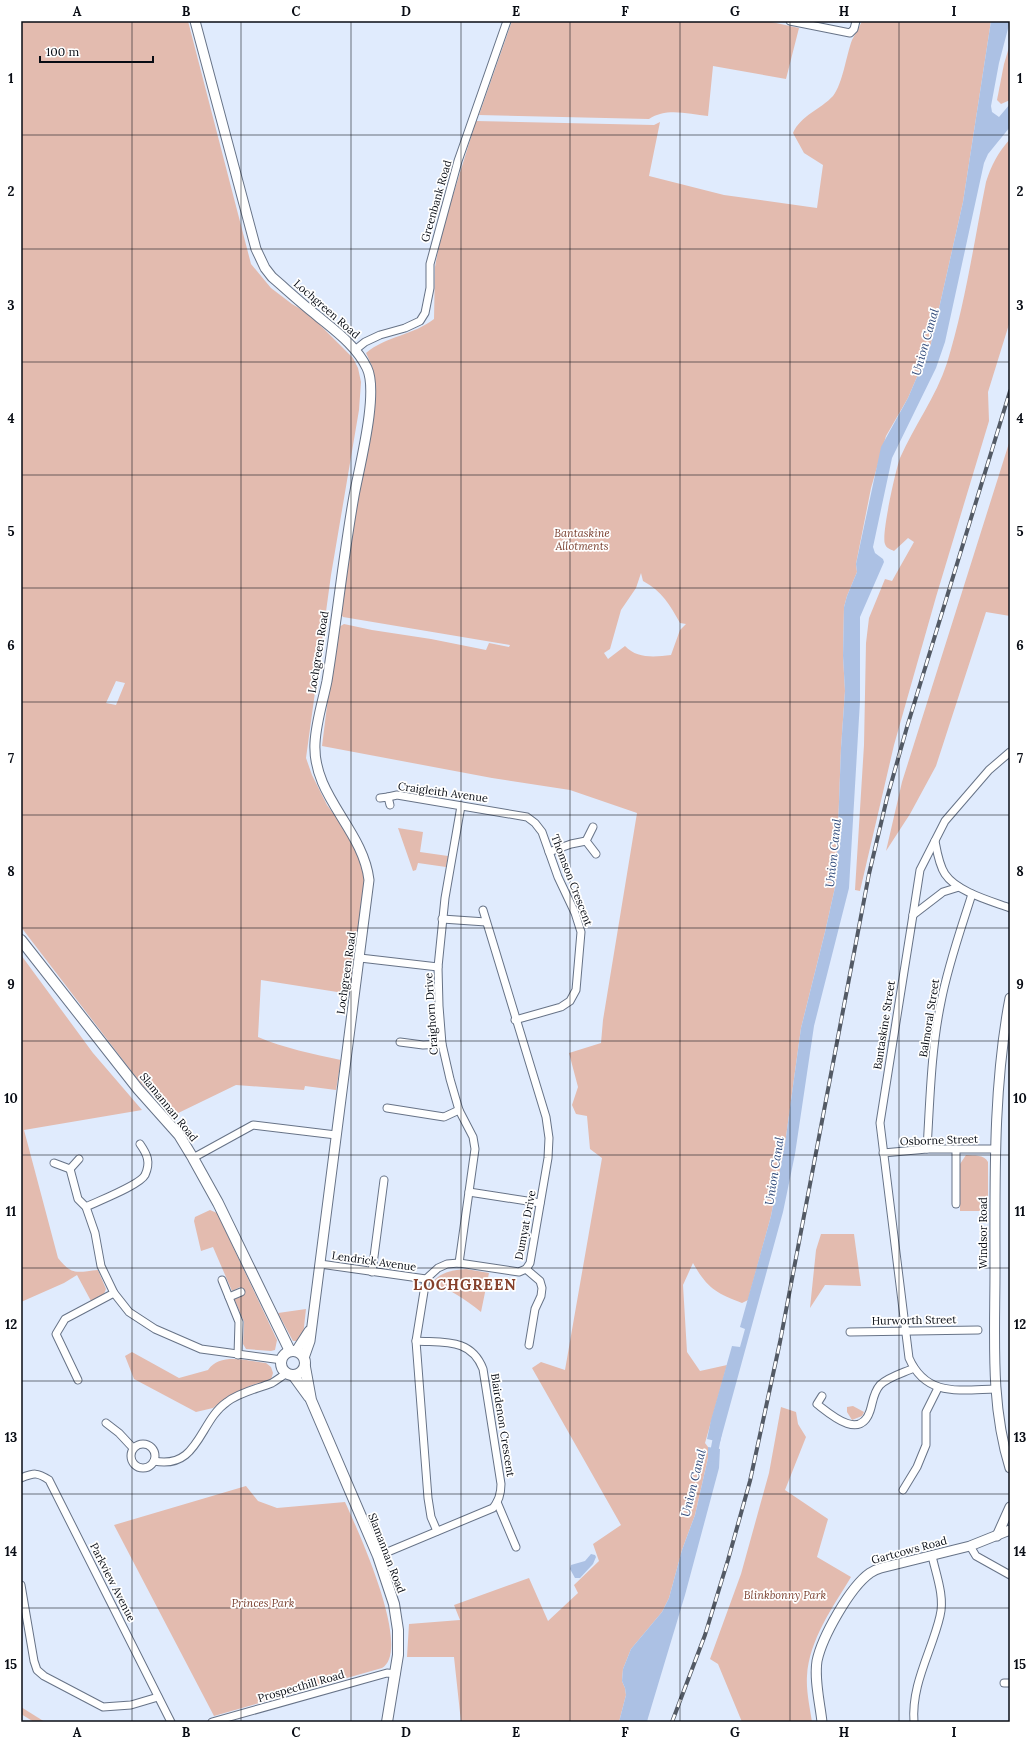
<svg xmlns="http://www.w3.org/2000/svg" width="1031" height="1743" viewBox="0 0 1031 1743" font-family="Lora,serif">
  <style>
    .green { fill: #e3bbaf; fill-rule: evenodd }
    .water { fill: #acc1e4 }
    .lines { fill: none; stroke-linecap: round; stroke-linejoin: round }
    .canal { stroke: #acc1e4; stroke-width: 8 }
    .minor-casing { stroke: #677387; stroke-width: 9 }
    .tertiary-casing { stroke: #677387; stroke-width: 11 }
    .secondary-casing { stroke: #677387; stroke-width: 12 }
    .minor { stroke: #fff; stroke-width: 7 }
    .tertiary { stroke: #fff; stroke-width: 9 }
    .secondary { stroke: #fff; stroke-width: 10 }
    .rail-casing { stroke: #535a65; stroke-width: 4 }
    .rail { stroke: #fff; stroke-width: 2.5; stroke-dasharray: 8; stroke-linecap: butt }
    .grid { fill: none; stroke: #080c14; stroke-width: 1; stroke-opacity: 0.55 }
    .labels { text-anchor: middle; dominant-baseline: central; stroke-width: 3.5; stroke-linejoin: round; paint-order: stroke }
    .street-label { font-size: 11px; fill: #080c14; stroke: #fff }
    .park-label { font-size: 11px; font-style: italic; fill: #793f2e; stroke: #fff }
    .water-label { font-size: 12px; font-style: italic; fill: #314b7b; stroke: #fff }
    .district-label { font-size: 15px; font-weight: bold; letter-spacing: 1px; fill: #85402b; stroke: #fff }
    .neatline { fill: none; stroke: #080c14; stroke-width: 1.5 }
    .grid-label { font-size: 13px; text-anchor: middle; font-weight: bold; fill: #080c14 }
  </style>
  <rect width="100%" height="100%" fill="#e0ebfd"/>
  <g class="green">
    <path d="M 21,21 L 188,21 L 251,264 L 271,288 L 292,304 L 309,314 L 353,358 L 358,368 L 361,382 L 359,410 L 331,575 L 306,758 L 312,775 L 327,805 L 347,832 L 358,851 L 365,880 L 350,994 L 261,980 L 258,1037 C 284,1048 313,1054 341,1060 L 336,1090 L 305,1086 L 304,1090 L 236,1085 L 172,1116 L 139,1081 L 21,927 ZM 116,681 L 125,683 L 116,705 L 106,703 Z"/>
    <path d="M 512,21 L 767,21 L 799,28 L 786,79 L 713,66 L 708,116 C 689,114 666,107 649,119 L 479,115 Z"/>
    <path d="M 862,21 L 991,21 L 963,202 L 931,344 L 908,398 L 886,436 L 871,488 L 856,564 L 857,572 L 847,596 L 844,607 L 843,656 L 845,691 L 841,748 L 836,883 L 825,932 L 801,1028 L 785,1144 L 771,1216 L 748,1300 L 742,1303 C 716,1293 707,1288 693,1263 L 683,1285 L 687,1352 L 700,1371 L 727,1365 L 705,1443 L 708,1447 L 708,1458 L 695,1515 L 682,1550 L 669,1598 L 662,1612 L 631,1649 L 623,1669 L 622,1681 L 625,1688 L 626,1695 L 619,1722 L 461,1722 L 454,1657 L 407,1657 L 409,1624 L 460,1620 L 454,1605 L 529,1578 L 548,1621 L 578,1593 L 574,1585 L 599,1561 L 593,1544 L 621,1525 L 532,1368 L 541,1362 L 565,1370 L 602,1158 L 590,1149 L 587,1116 L 576,1114 L 572,1105 L 578,1087 L 569,1053 L 601,1043 L 603,1020 L 637,813 L 570,790 L 492,778 L 322,746 L 333,658 L 339,627 L 344,624 L 372,630 L 431,639 L 486,650 L 489,643 L 509,647 L 510,645 L 343,617 L 339,611 L 374,377 L 372,366 L 366,353 C 386,336 414,335 434,319 L 435,267 L 441,234 L 476,121 L 654,125 L 660,122 L 649,176 L 724,195 L 817,208 L 823,165 L 804,153 L 793,133 C 800,116 821,109 833,96 C 843,83 846,56 852,40 C 855,34 859,28 862,21 ZM 641,573 L 643,581 C 662,591 670,605 680,623 L 686,624 L 680,630 L 671,655 C 655,657 637,659 625,646 L 608,659 L 604,653 L 610,649 L 621,610 L 636,588 Z"/>
    <polygon points="1010,44 1010,100 1001,104 997,100 1004,64"/>
    <path d="M 1010,139 L 1010,321 L 988,392 L 989,421 L 936,597 L 894,745 L 860,891 L 855,890 L 864,745 L 866,643 L 869,618 L 885,579 L 892,581 L 914,542 L 908,538 L 894,551 C 890,549 886,548 885,544 C 881,535 896,469 900,458 C 914,426 936,397 947,363 C 965,305 974,242 986,182 C 992,164 997,154 1010,139 Z"/>
    <polygon points="1010,440 1010,616 986,612 936,766 910,814 886,851 902,782"/>
    <polygon points="398,828 423,832 420,852 448,856 446,867 418,863 416,870 413,871"/>
    <path d="M 21,955 L 93,1053 L 142,1110 L 24,1130 L 58,1258 C 72,1276 77,1272 98,1270 L 106,1289 L 104,1294 L 91,1301 L 77,1275 L 64,1283 L 21,1302 Z"/>
    <path d="M 966,1155 C 974,1156 984,1154 988,1162 L 988,1211 L 960,1211 L 960,1164 Z"/>
    <polygon points="210,1210 217,1213 277,1340 275,1350 271,1351 246,1349 243,1344 244,1322 234,1298 243,1294 240,1287 232,1291 213,1247 201,1251 194,1221 195,1217"/>
    <polygon points="821,1234 854,1234 861,1286 825,1285 810,1308 816,1250"/>
    <path d="M 466,1269 L 489,1273 L 481,1312 C 465,1299 451,1290 432,1283 C 440,1272 453,1270 466,1269 Z"/>
    <polygon points="306,1309 303,1336 299,1341 293,1341 278,1313"/>
    <path d="M 132,1352 L 179,1378 L 208,1370 C 220,1352 248,1361 266,1363 L 271,1367 L 273,1373 L 271,1380 L 252,1385 L 227,1397 L 213,1408 L 196,1412 L 134,1379 L 125,1356 Z"/>
    <polygon points="853,1406 864,1412 862,1416 852,1420 847,1412 847,1407"/>
    <path d="M 781,1407 L 796,1412 L 798,1424 L 806,1437 L 785,1490 L 828,1519 L 817,1557 L 851,1577 C 833,1607 809,1640 807,1676 C 806,1691 810,1708 812,1722 L 742,1722 L 718,1664 L 710,1659 L 741,1574 L 769,1473 Z"/>
    <path d="M 246,1486 L 258,1501 L 277,1508 L 345,1502 C 357,1528 413,1650 382,1668 L 214,1716 L 114,1525 Z"/>
    <polygon points="21,1707 45,1722 34,1722 21,1714"/>
  </g>
  <g class="water">
    <polygon points="991,21 1010,21 999,63 991,106 992,112 999,117 1010,104 1010,127 988,154 984,163 945,342 936,368 892,458 873,547 875,553 883,559 884,562 860,617 860,701 849,888 814,1026 795,1154 783,1212 720,1442 707,1439 711,1420 732,1346 740,1347 745,1329 740,1327 771,1216 785,1144 801,1028 825,932 836,883 841,748 845,691 843,656 844,607 847,596 857,572 856,564 881,447 908,398 931,344 963,202"/>
    <polygon points="708,1447 720,1449 719,1468 685,1595 648,1718 647,1722 619,1722 626,1695 625,1688 622,1681 623,1669 631,1649 662,1612 669,1598 682,1550 695,1515 708,1458"/>
    <polygon points="591,1554 595,1555 596,1557 593,1564 580,1578 575,1578 570,1569 571,1565 585,1561"/>
  </g>
  <g class="lines">
    <polyline class="canal" points="713,1458 718,1432"/>
    <defs>
      <g id="minor">
        <polyline points="790,21 850,33 854,29 856,21"/>
        <polyline points="355,350 365,342 380,335 405,328 420,321 425,313 430,288 430,264 458,161 507,21"/>
        <polyline points="388,797 397,795 527,817 535,823 542,832 558,877 575,913 581,932 576,990 570,1001 561,1007 515,1020"/>
        <polyline points="380,798 388,797 390,805"/>
        <polyline points="593,827 586,841 596,854"/>
        <path d="M 935,841 C 937,852 939,865 945,874 C 957,892 991,901 1010,908"/>
        <polyline points="549,852 571,844 586,841"/>
        <polyline points="913,915 943,892 959,887"/>
        <polyline points="442,919 486,922"/>
        <polyline points="360,958 438,967"/>
        <polyline points="400,1042 423,1045 442,1044"/>
        <polyline points="387,1108 444,1117 459,1110"/>
        <path d="M 927,1149 C 930,1100 931,1050 941,1002 C 948,965 961,929 972,894"/>
        <polyline points="883,1153 927,1149 996,1149"/>
        <polyline points="193,1158 253,1125 336,1135"/>
        <polyline points="54,1163 70,1169 79,1159"/>
        <polyline points="70,1169 78,1199 86,1207 95,1233 101,1266 114,1293 129,1312 155,1329 201,1349 282,1360"/>
        <polyline points="469,1192 540,1203"/>
        <polyline points="956,1204 956,1149"/>
        <path d="M 86,1207 C 98,1201 140,1185 145,1175 C 151,1162 147,1154 140,1144"/>
        <polyline points="459,1263 475,1149 473,1137 459,1110 450,1079 442,1044 439,1006 438,967 445,898 461,806"/>
        <polyline points="320,1264 426,1279"/>
        <polyline points="526,1269 540,1281 542,1288 541,1296 535,1309 529,1345"/>
        <polyline points="372,1272 384,1180"/>
        <polyline points="222,1280 239,1322 238,1355"/>
        <polyline points="229,1297 241,1292"/>
        <polyline points="850,1332 978,1330"/>
        <polyline points="78,1380 56,1334 65,1319 114,1293"/>
        <path d="M 995,1389 C 959,1390 926,1397 909,1358 L 880,1123 L 913,915 L 920,870 L 945,821 L 989,770 L 1010,752"/>
        <path d="M 822,1396 L 817,1404 C 830,1414 860,1441 870,1411 C 873,1402 873,1393 880,1385 C 888,1377 903,1373 914,1368"/>
        <polyline points="106,1423 119,1433 133,1448"/>
        <circle cx="143" cy="1456" r="12"/>
        <path d="M 154,1461 C 199,1470 199,1421 227,1402 C 240,1392 257,1389 272,1383 C 277,1380 282,1376 287,1373"/>
        <path d="M 21,1478 C 34,1473 37,1472 49,1480 L 171,1722"/>
        <polyline points="903,1490 917,1467 926,1445 926,1412 938,1388"/>
        <polyline points="497,1502 516,1547"/>
        <polyline points="437,1531 431,1517 428,1498 416,1341 426,1279 438,1268 447,1264 459,1263 519,1272 526,1269 530,1263 548,1158 549,1138 546,1117 483,910"/>
        <polyline points="970,1546 976,1556 1010,1575"/>
        <path d="M 378,1556 L 493,1508 C 499,1501 501,1494 501,1484 L 483,1369 C 471,1338 444,1343 416,1341"/>
        <polyline points="21,1585 34,1661 37,1670 44,1676 103,1707 131,1705 158,1697"/>
        <polyline points="1004,1683 1010,1683"/>
        <polyline points="212,1722 387,1673 396,1674"/>
        <path d="M 914,1722 C 911,1684 932,1651 940,1616 C 945,1597 936,1574 932,1556"/>
      </g>
      <g id="tertiary">
        <path d="M 195,21 L 256,249 L 265,268 L 272,277 C 286,289 300,302 315,314 C 334,330 356,345 367,368 C 379,393 359,468 354,496 C 343,558 337,619 327,681 C 323,701 316,722 315,743 C 312,796 363,829 369,880 L 310,1341 L 304,1358"/>
        <path d="M 1010,998 C 993,1087 995,1179 995,1270 C 995,1337 990,1404 1010,1468"/>
        <polyline points="296,1351 309,1331"/>
        <polyline points="997,1536 1010,1507"/>
        <path d="M 822,1722 C 820,1703 814,1680 817,1661 C 822,1637 850,1587 870,1573 C 873,1571 877,1569 881,1568 L 970,1546 L 1010,1530"/>
      </g>
      <g id="secondary">
        <polyline points="21,940 138,1089 179,1135 193,1158 218,1203 290,1351"/>
        <circle cx="293" cy="1363" r="12"/>
        <polyline points="305,1367 311,1400 378,1556 394,1604 398,1630 398,1655 387,1722"/>
        <polyline points="293,1375 309,1397"/>
      </g>
    </defs>
    <use href="#minor" class="minor-casing"/>
    <use href="#tertiary" class="tertiary-casing"/>
    <use href="#secondary" class="secondary-casing"/>
    <use href="#minor" class="minor"/>
    <use href="#tertiary" class="tertiary"/>
    <use href="#secondary" class="secondary"/>
    <defs>
      <polyline id="rail" points="672,1722 705,1635 728,1560 750,1481 780,1342 869,874 887,798 907,727 1010,391"/>
    </defs>
    <use href="#rail" class="rail-casing"/>
    <use href="#rail" class="rail"/>
  </g>
  <path class="grid" d="M 132,21 L 132,1722M 241,21 L 241,1722M 351,21 L 351,1722M 461,21 L 461,1722M 570,21 L 570,1722M 680,21 L 680,1722M 790,21 L 790,1722M 899,21 L 899,1722M 21,135 L 1010,135M 21,249 L 1010,249M 21,362 L 1010,362M 21,475 L 1010,475M 21,588 L 1010,588M 21,702 L 1010,702M 21,815 L 1010,815M 21,928 L 1010,928M 21,1041 L 1010,1041M 21,1155 L 1010,1155M 21,1268 L 1010,1268M 21,1381 L 1010,1381M 21,1494 L 1010,1494M 21,1608 L 1010,1608"/>
  <g class="labels">
    <g class="street-label">
      <text transform="translate(436 201) rotate(-74)">Greenbank Road</text>
      <text transform="translate(327 309) rotate(41)">Lochgreen Road</text>
      <text transform="translate(318 652) rotate(-81)">Lochgreen Road</text>
      <text transform="translate(443 792) rotate(8)">Craigleith Avenue</text>
      <text transform="translate(572 880) rotate(69)">Thomson Crescent</text>
      <text transform="translate(346 973) rotate(-82)">Lochgreen Road</text>
      <text transform="translate(431 1014) rotate(-94)">Craighorn Drive</text>
      <text transform="translate(929 1018) rotate(-81)">Balmoral Street</text>
      <text transform="translate(884 1025) rotate(-81)">Bantaskine Street</text>
      <text transform="translate(169 1107) rotate(51)">Slamannan Road</text>
      <text transform="translate(939 1140) rotate(-2)">Osborne Street</text>
      <text transform="translate(525 1225) rotate(-79)">Dumyat Drive</text>
      <text transform="translate(983 1233) rotate(-90)">Windsor Road</text>
      <text transform="translate(374 1261) rotate(8)">Lendrick Avenue</text>
      <text transform="translate(914 1320) rotate(-1)">Hurworth Street</text>
      <text transform="translate(503 1425) rotate(81)">Blairdenon Crescent</text>
      <text transform="translate(909 1550) rotate(-15)">Gartcows Road</text>
      <text transform="translate(387 1553) rotate(69)">Slamannan Road</text>
      <text transform="translate(113 1582) rotate(63)">Parkview Avenue</text>
      <text transform="translate(301 1686) rotate(-16)">Prospecthill Road</text>
    </g>
    <g class="park-label">
      <text x="582" y="533">Bantaskine<tspan x="582" dy="13">Allotments</tspan></text>
      <text x="785" y="1595">Blinkbonny Park</text>
      <text x="263" y="1603">Princes Park</text>
    </g>
    <g class="water-label">
      <text transform="translate(925 342) rotate(-74)">Union Canal</text>
      <text transform="translate(833 853) rotate(-84)">Union Canal</text>
      <text transform="translate(774 1171) rotate(-81)">Union Canal</text>
      <text transform="translate(693 1483) rotate(-76)">Union Canal</text>
    </g>
    <g class="district-label">
      <text x="465" y="1284">LOCHGREEN</text>
    </g>
  </g>
  <rect width="1031" height="1743" fill="none" stroke="#ffffff" stroke-width="44"/>
  <path d="M40 56v6h113v-6" fill="none" stroke="#080c14" stroke-width="2"/>
  <text x="46" y="56" font-size="12" fill="#080c14" stroke="#ffffff" stroke-width="3" paint-order="stroke">100 m</text>
  <rect x="22" y="22" width="987" height="1699" class="neatline"/>
  <g class="grid-label">
    <text x="77" y="16">A</text>
    <text x="186" y="16">B</text>
    <text x="296" y="16">C</text>
    <text x="406" y="16">D</text>
    <text x="516" y="16">E</text>
    <text x="625" y="16">F</text>
    <text x="735" y="16">G</text>
    <text x="844" y="16">H</text>
    <text x="954" y="16">I</text>
    <text x="11" y="83">1</text>
    <text x="1020" y="83">1</text>
    <text x="11" y="196">2</text>
    <text x="1020" y="196">2</text>
    <text x="11" y="310">3</text>
    <text x="1020" y="310">3</text>
    <text x="11" y="423">4</text>
    <text x="1020" y="423">4</text>
    <text x="11" y="536">5</text>
    <text x="1020" y="536">5</text>
    <text x="11" y="650">6</text>
    <text x="1020" y="650">6</text>
    <text x="11" y="763">7</text>
    <text x="1020" y="763">7</text>
    <text x="11" y="876">8</text>
    <text x="1020" y="876">8</text>
    <text x="11" y="989">9</text>
    <text x="1020" y="989">9</text>
    <text x="11" y="1103">10</text>
    <text x="1020" y="1103">10</text>
    <text x="11" y="1216">11</text>
    <text x="1020" y="1216">11</text>
    <text x="11" y="1329">12</text>
    <text x="1020" y="1329">12</text>
    <text x="11" y="1442">13</text>
    <text x="1020" y="1442">13</text>
    <text x="11" y="1556">14</text>
    <text x="1020" y="1556">14</text>
    <text x="11" y="1669">15</text>
    <text x="1020" y="1669">15</text>
    <text x="77" y="1737">A</text>
    <text x="186" y="1737">B</text>
    <text x="296" y="1737">C</text>
    <text x="406" y="1737">D</text>
    <text x="516" y="1737">E</text>
    <text x="625" y="1737">F</text>
    <text x="735" y="1737">G</text>
    <text x="844" y="1737">H</text>
    <text x="954" y="1737">I</text>
  </g>
</svg>
